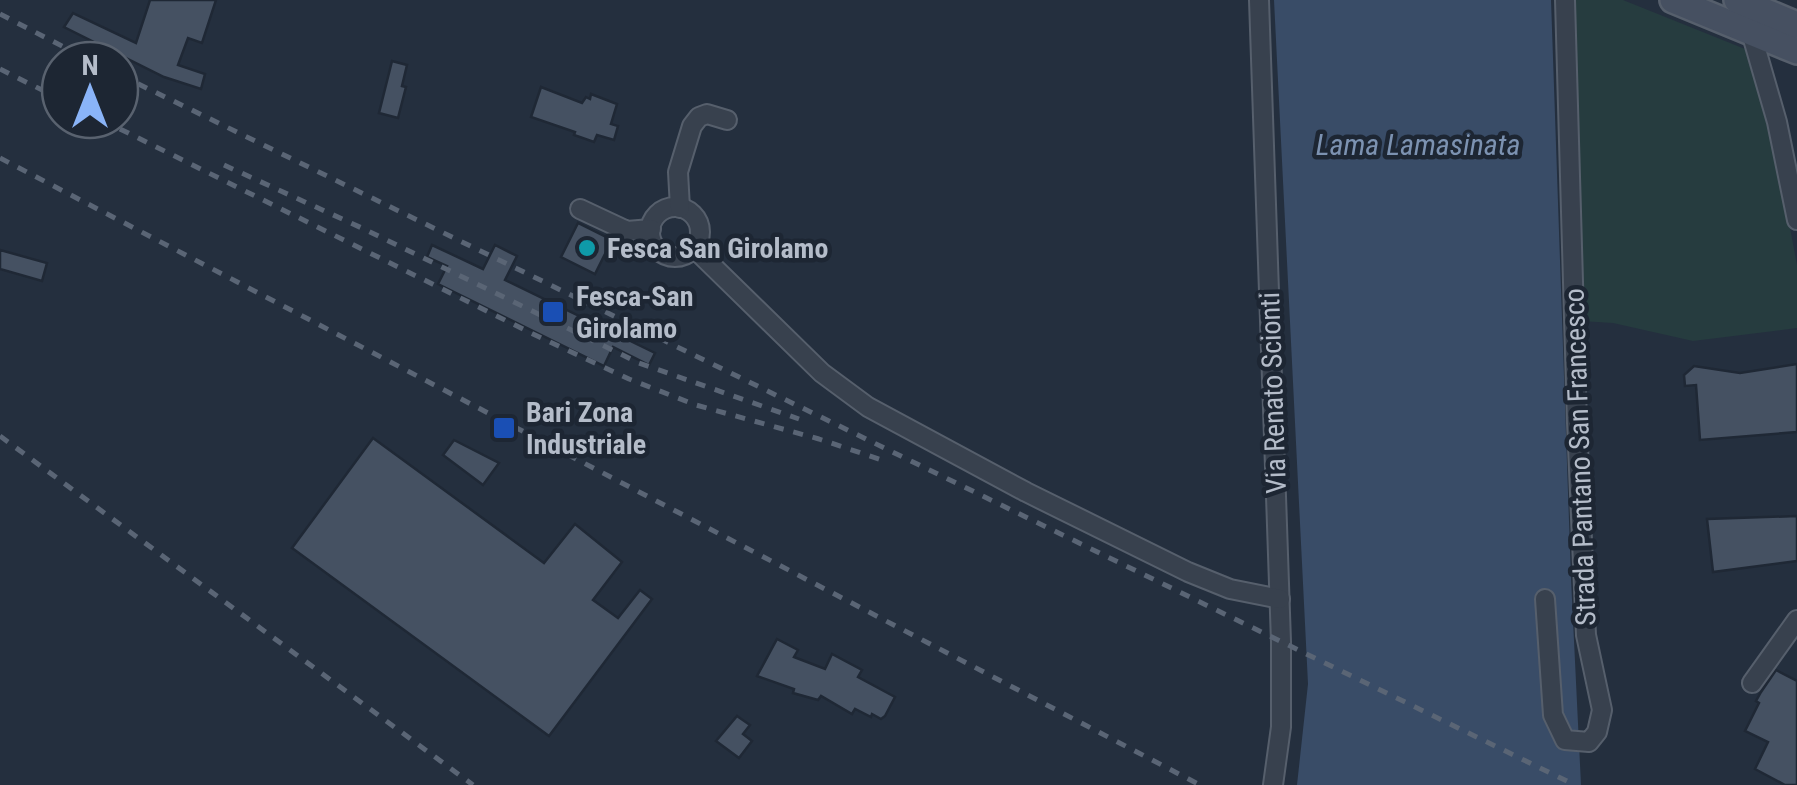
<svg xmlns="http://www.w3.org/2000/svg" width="1797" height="785" viewBox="0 0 1797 785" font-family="'Roboto Condensed',sans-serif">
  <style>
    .green { fill: #263c3f }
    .water { fill: #394c67 }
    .building { fill: #455162; stroke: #1f2835; stroke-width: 2.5 }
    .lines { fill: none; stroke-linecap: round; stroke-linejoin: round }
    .minor-casing { stroke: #565f6c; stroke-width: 22 }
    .secondary-casing { stroke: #565f6c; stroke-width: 30 }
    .minor { stroke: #38414e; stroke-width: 18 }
    .secondary { stroke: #465061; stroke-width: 25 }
    .rail { stroke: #5a6575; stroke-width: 5; stroke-dasharray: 10 10; stroke-linecap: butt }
    .culture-dot { fill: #0f9aa8; stroke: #1d2633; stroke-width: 4 }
    .transit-dot { fill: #1a4fb4; stroke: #1d2633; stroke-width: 4 }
    .labels { text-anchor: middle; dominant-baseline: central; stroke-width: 9; stroke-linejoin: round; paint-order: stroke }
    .poi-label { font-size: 28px; font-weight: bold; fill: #b4bcc9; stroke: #1d2633; text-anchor: start }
    .street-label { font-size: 28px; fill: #b4bcc9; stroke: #1d2633 }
    .water-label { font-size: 30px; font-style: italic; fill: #7c92b1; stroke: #1d2633 }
  </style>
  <rect width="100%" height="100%" fill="#242f3e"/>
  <polygon class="green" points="1569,0 1623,0 1750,51 1770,121 1797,265 1797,328 1693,341 1613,323 1581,321"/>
  <polygon class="water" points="1274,0 1551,0 1571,579 1581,785 1297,785 1308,684"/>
  <g class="building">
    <polygon points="150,0 216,0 202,43 188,38 178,65 205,74 201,89 164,77 64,27 73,13 136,43"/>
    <polygon points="392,61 407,65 402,86 406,87 398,118 379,113"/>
    <polygon points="541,87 582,103 586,97 590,99 591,94 617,104 611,124 618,126 614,140 597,135 594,142 574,135 575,132 531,117"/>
    <polygon points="578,223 612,240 595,274 561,257"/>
    <polygon points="432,245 483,269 495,245 517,256 505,280 655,353 649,365 613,347 604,366 438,284 447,266 427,257"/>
    <polygon points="0,250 47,263 42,281 0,269"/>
    <polygon points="1797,364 1797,432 1700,440 1696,385 1685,386 1684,375 1694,366 1740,373"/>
    <polygon points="373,438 544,563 575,524 622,562 593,600 618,618 640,590 652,599 549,736 292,548"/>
    <polygon points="454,440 499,463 483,485 443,455"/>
    <polygon points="1797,516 1797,561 1713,572 1707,519"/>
    <polygon points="777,639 798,650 794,657 825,669 832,654 862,670 858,677 895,697 885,716 881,719 872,714 871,717 855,709 852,714 821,696 818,700 793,693 794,689 757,676"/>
    <polygon points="1776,670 1797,681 1797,785 1785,785 1755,769 1768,742 1745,731 1759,703 1756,701 1761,692"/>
    <polygon points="737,716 750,725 743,734 752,741 739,758 716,741"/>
  </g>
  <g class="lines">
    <defs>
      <g id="minor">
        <polyline points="1259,0 1281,642 1281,727 1273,785"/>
        <polyline points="1751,32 1777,122 1797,220"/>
        <circle cx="675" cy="232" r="25"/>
        <polyline points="680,208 678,172 692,126 699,117 707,114 727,120"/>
        <polyline points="580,209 627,231 651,229"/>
        <polyline points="694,248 822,373 868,407 1026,492 1188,572 1230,589 1280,599"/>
        <polyline points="1545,599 1553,715 1565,740 1589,742 1597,732 1602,710 1586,635 1577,423 1565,0"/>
        <polyline points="1752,683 1797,620"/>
      </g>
      <g id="secondary">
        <polyline points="1673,0 1797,51"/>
        <polyline points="1737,0 1797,25"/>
      </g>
    </defs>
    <use href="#minor" class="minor-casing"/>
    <use href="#secondary" class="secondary-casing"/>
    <use href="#minor" class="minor"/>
    <use href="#secondary" class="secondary"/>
    <g class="rail">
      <polyline points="0,14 89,60"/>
      <polyline points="0,69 60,99"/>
      <polyline points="120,75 1575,785"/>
      <polyline points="102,120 531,333 629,379 696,405 819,439 885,461"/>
      <polyline points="0,158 1200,785"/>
      <polyline points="224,165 364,229 639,363 799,419"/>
      <polyline points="0,436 473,785"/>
    </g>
  </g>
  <circle class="culture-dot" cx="587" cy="248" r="10"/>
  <g class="transit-dot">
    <rect x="541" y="300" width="24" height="24" rx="5"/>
    <rect x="492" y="416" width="24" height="24" rx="5"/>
  </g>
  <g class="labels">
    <g class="poi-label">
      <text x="607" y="248">Fesca San Girolamo</text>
      <text x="576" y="296">Fesca-San<tspan x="576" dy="32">Girolamo</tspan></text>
      <text x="526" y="412">Bari Zona<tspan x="526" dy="32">Industriale</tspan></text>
    </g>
    <g class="street-label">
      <text transform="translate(1273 393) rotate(-92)">Via Renato Scionti</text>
      <text transform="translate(1580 457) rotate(-92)">Strada Pantano San Francesco</text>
    </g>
    <g class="water-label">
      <text x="1418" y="144">Lama Lamasinata</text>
    </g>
  </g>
  <g transform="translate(90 90)"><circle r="48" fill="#1d2633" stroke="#59626f" stroke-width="2.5"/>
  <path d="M0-8L18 38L0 25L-18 38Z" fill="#8ab4f8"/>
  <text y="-15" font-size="28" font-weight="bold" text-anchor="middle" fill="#b4bcc9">N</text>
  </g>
</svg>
